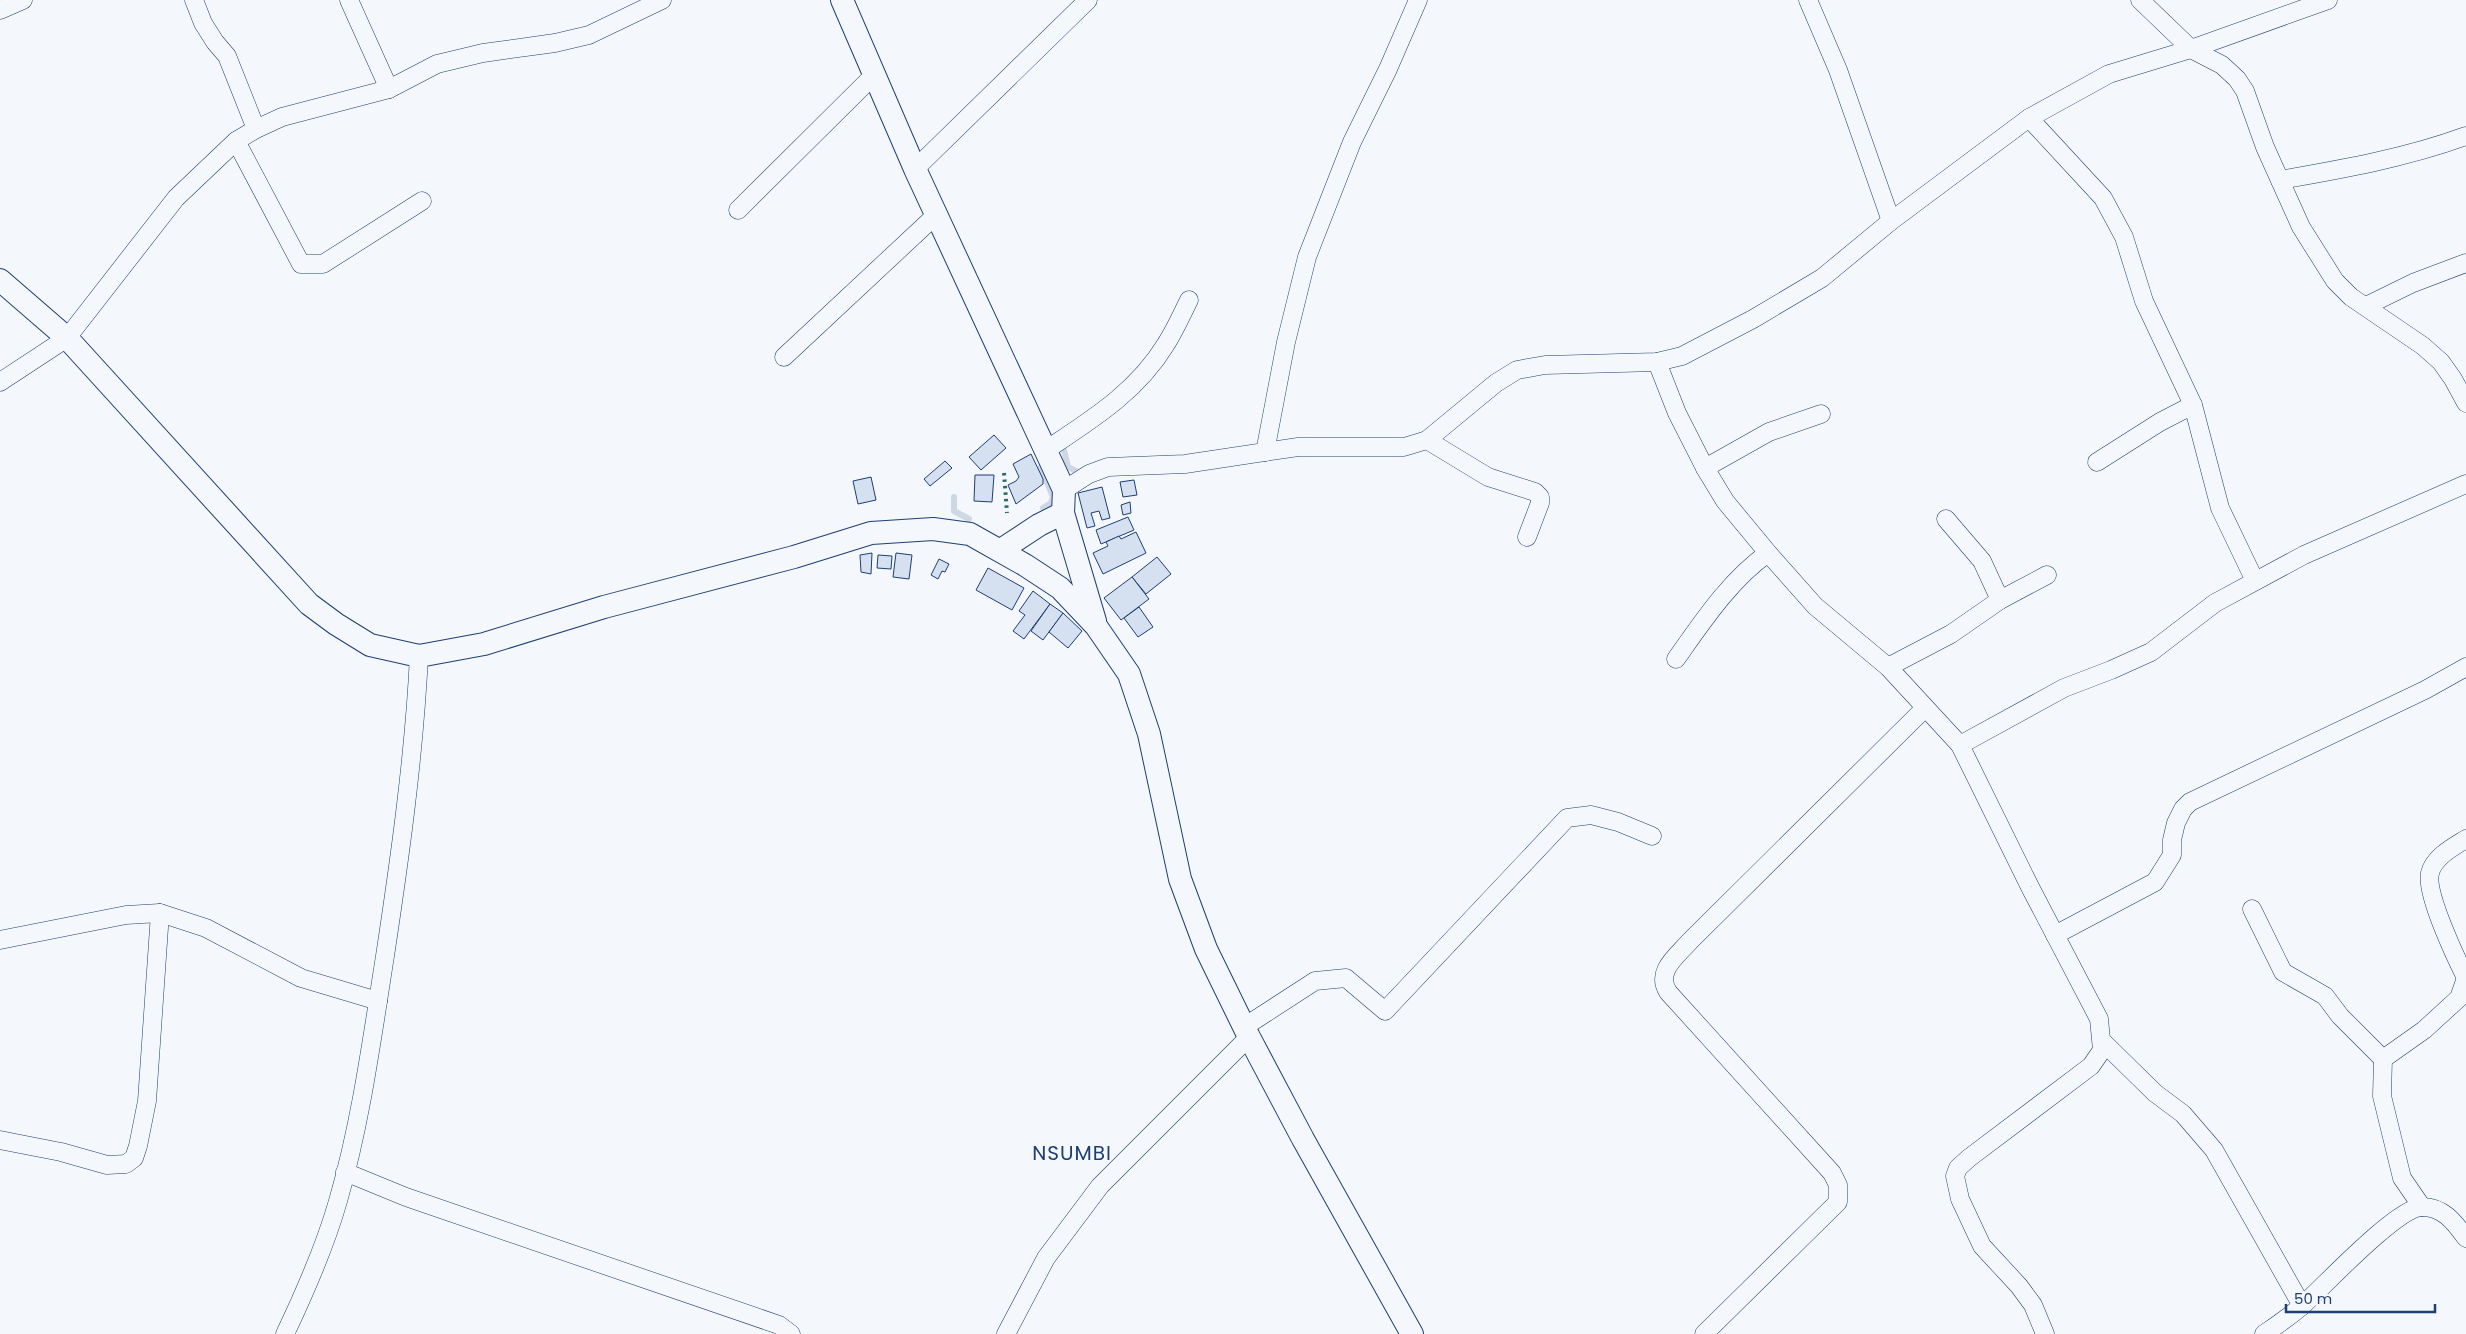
<svg xmlns="http://www.w3.org/2000/svg" width="2466" height="1334" viewBox="0 0 2466 1334" font-family="Poppins,sans-serif">
  <style>
    .lines { fill: none; stroke-linecap: round; stroke-linejoin: round }
    .stream { stroke: #cfd7e4; stroke-width: 6 }
    .building { fill: #d5e0f0; stroke: #1d3f73 }
    .minor-casing { stroke: #1d3f73; stroke-width: 19 }
    .tertiary-casing { stroke: #1d3f73; stroke-width: 24 }
    .minor { stroke: #f4f7fb; stroke-width: 18 }
    .tertiary { stroke: #f4f7fb; stroke-width: 22 }
    .hedge { stroke: #2c6c60; stroke-width: 4; stroke-dasharray: 2.5 4; stroke-linecap: butt }
    .labels { text-anchor: middle; dominant-baseline: central; stroke-width: 4; stroke-linejoin: round; paint-order: stroke }
    .quarter-label { font-size: 20px; letter-spacing: 1px; fill: #1d3f73; stroke: #f4f7fb }
  </style>
  <rect width="100%" height="100%" fill="#f4f7fb"/>
  <g class="lines">
    <g class="stream">
      <polyline points="1064,450 1068,467 1078,472 1084,470"/>
      <polyline points="1041,467 1053,497 1051,503 1043,508"/>
      <polyline points="954,497 954,511 969,519"/>
    </g>
  </g>
  <g class="building">
    <polygon points="994,435 1006,448 981,470 969,457"/>
    <polygon points="1031,454 1043,479 1043,484 1016,504 1008,485 1016,481 1019,477 1013,464"/>
    <polygon points="945,461 952,468 930,486 924,479"/>
    <polygon points="975,475 994,475 992,502 974,501"/>
    <polygon points="871,477 876,500 858,504 853,481"/>
    <polygon points="1134,480 1137,495 1123,497 1120,482"/>
    <polygon points="1102,487 1110,518 1102,520 1099,511 1091,513 1095,526 1087,528 1078,493"/>
    <polygon points="1130,502 1131,513 1123,515 1121,505"/>
    <polygon points="1128,517 1134,530 1101,544 1096,530"/>
    <polygon points="1136,532 1146,553 1103,574 1093,553 1108,546 1106,542 1119,536 1121,539"/>
    <polygon points="872,553 871,574 861,572 860,555"/>
    <polygon points="896,553 912,555 909,579 893,577"/>
    <polygon points="878,555 892,556 891,569 877,568"/>
    <polygon points="1157,557 1171,574 1146,594 1132,577"/>
    <polygon points="939,559 949,564 945,572 942,571 938,579 931,575"/>
    <polygon points="988,568 1024,588 1012,610 976,590"/>
    <polygon points="1132,577 1149,599 1121,620 1104,598"/>
    <polygon points="1033,591 1050,604 1024,639 1013,631 1025,615 1019,611"/>
    <polygon points="1050,604 1063,613 1043,640 1031,631"/>
    <polygon points="1139,607 1153,627 1138,637 1124,618"/>
    <polygon points="1063,613 1082,631 1068,648 1049,632"/>
  </g>
  <g class="lines">
    <defs>
      <g id="minor">
        <polyline points="194,0 203,23 215,42 227,56 256,129"/>
        <polyline points="349,0 389,89"/>
        <polyline points="1808,0 1838,70 1891,221"/>
        <polyline points="2140,0 2191,49 2222,65 2237,79 2245,91 2265,147 2301,227 2335,281 2351,297 2423,346 2441,362 2453,379 2466,403"/>
        <polyline points="0,10 23,0"/>
        <polyline points="2029,118 2103,198 2124,237 2144,301 2193,405 2220,508 2255,581"/>
        <polyline points="236,141 301,264 323,264 422,201"/>
        <polyline points="915,169 1088,0"/>
        <path d="M 2280,180 C 2343,169 2406,158 2466,136"/>
        <polyline points="738,210 874,75"/>
        <polyline points="2366,306 2413,283 2466,263"/>
        <polyline points="784,357 936,215"/>
        <polyline points="1657,362 1677,413 1705,468 1725,501 1768,553 1815,606 1888,667 1960,745 2030,887 2099,1019 2102,1050 2091,1066 1969,1158 1958,1168 1955,1176 1960,1199 1982,1246 2019,1286 2033,1305 2045,1334"/>
        <polyline points="0,382 67,338 176,198 236,141 256,129 282,117 389,89 437,64 483,53 555,43 589,35 662,0"/>
        <polyline points="1427,440 1488,477 1535,492 1540,497 1540,503 1527,537"/>
        <path d="M 1046,450 C 1091,420 1137,392 1166,344 C 1175,330 1182,314 1189,300"/>
        <polyline points="1265,452 1286,342 1307,257 1352,142 1388,69 1418,0"/>
        <polyline points="2097,462 2160,422 2193,405"/>
        <polyline points="1705,468 1769,432 1821,414"/>
        <polyline points="1064,490 1089,474 1108,467 1185,464 1298,447 1404,447 1427,440 1496,383 1517,370 1545,365 1657,362 1682,356 1753,319 1822,278 1891,221 2029,118 2109,74 2191,49 2328,0"/>
        <polyline points="1946,519 1982,561 2000,600"/>
        <path d="M 1676,659 C 1703,621 1730,580 1768,553"/>
        <polyline points="1888,667 1951,634 2000,600 2047,575"/>
        <polyline points="1960,745 2064,688 2111,670 2151,652 2215,603 2304,555 2466,484"/>
        <path d="M 2466,839 C 2453,847 2434,857 2430,873 C 2425,893 2456,958 2466,978"/>
        <polyline points="2252,909 2283,972 2325,996 2340,1016 2383,1059"/>
        <polyline points="2055,935 2155,882 2172,855 2172,840 2176,823 2183,809 2190,802 2425,690 2466,667"/>
        <polyline points="0,940 126,915 160,913 206,928 301,978 378,1001"/>
        <polyline points="1244,1027 1315,981 1346,978 1385,1011 1567,818 1591,815 1618,822 1652,836"/>
        <polyline points="2102,1041 2155,1093 2183,1114 2214,1150 2302,1306"/>
        <polyline points="0,1140 61,1152 107,1165 126,1164 134,1158 138,1146 147,1101 160,913"/>
        <polyline points="345,1172 406,1197 779,1325 791,1334"/>
        <polyline points="2422,1207 2402,1178 2382,1096 2383,1059 2424,1030 2459,998 2466,978"/>
        <path d="M 285,1334 C 305,1292 325,1247 338,1201 C 361,1122 372,1038 385,956 C 400,857 414,757 419,656"/>
        <polyline points="1006,1334 1046,1258 1100,1186 1249,1037"/>
        <path d="M 1704,1334 L 1838,1202 L 1838,1185 L 1832,1173 L 1668,992 C 1655,971 1677,956 1690,941 L 1925,708"/>
        <path d="M 2264,1334 C 2277,1325 2292,1315 2304,1304 C 2326,1284 2396,1209 2421,1207 C 2443,1206 2455,1223 2466,1238"/>
      </g>
      <g id="tertiary">
        <polyline points="842,0 915,169 1064,490 1063,513 1095,621"/>
        <polyline points="0,280 67,338 309,604 336,624 370,645 419,656 484,644 604,607 794,557 871,533 933,529 970,534 1025,565 1060,588 1096,626 1129,674 1149,734 1180,879 1206,949 1249,1037 1303,1139 1412,1334"/>
        <polyline points="1001,550 1039,525 1063,513"/>
      </g>
    </defs>
    <use href="#minor" class="minor-casing"/>
    <use href="#tertiary" class="tertiary-casing"/>
    <use href="#minor" class="minor"/>
    <use href="#tertiary" class="tertiary"/>
    <polyline class="hedge" points="1004,473 1007,513"/>
  </g>
  <g class="labels">
    <g class="quarter-label">
      <text x="1072" y="1153">NSUMBI</text>
    </g>
  </g>
  <path d="M2286 1304v8h149v-8" fill="none" stroke="#1d3f73" stroke-width="2.5"/>
  <text x="2294" y="1304" font-size="15" fill="#1d3f73" stroke="#f4f7fb" stroke-width="4" paint-order="stroke">50 m</text>
</svg>
